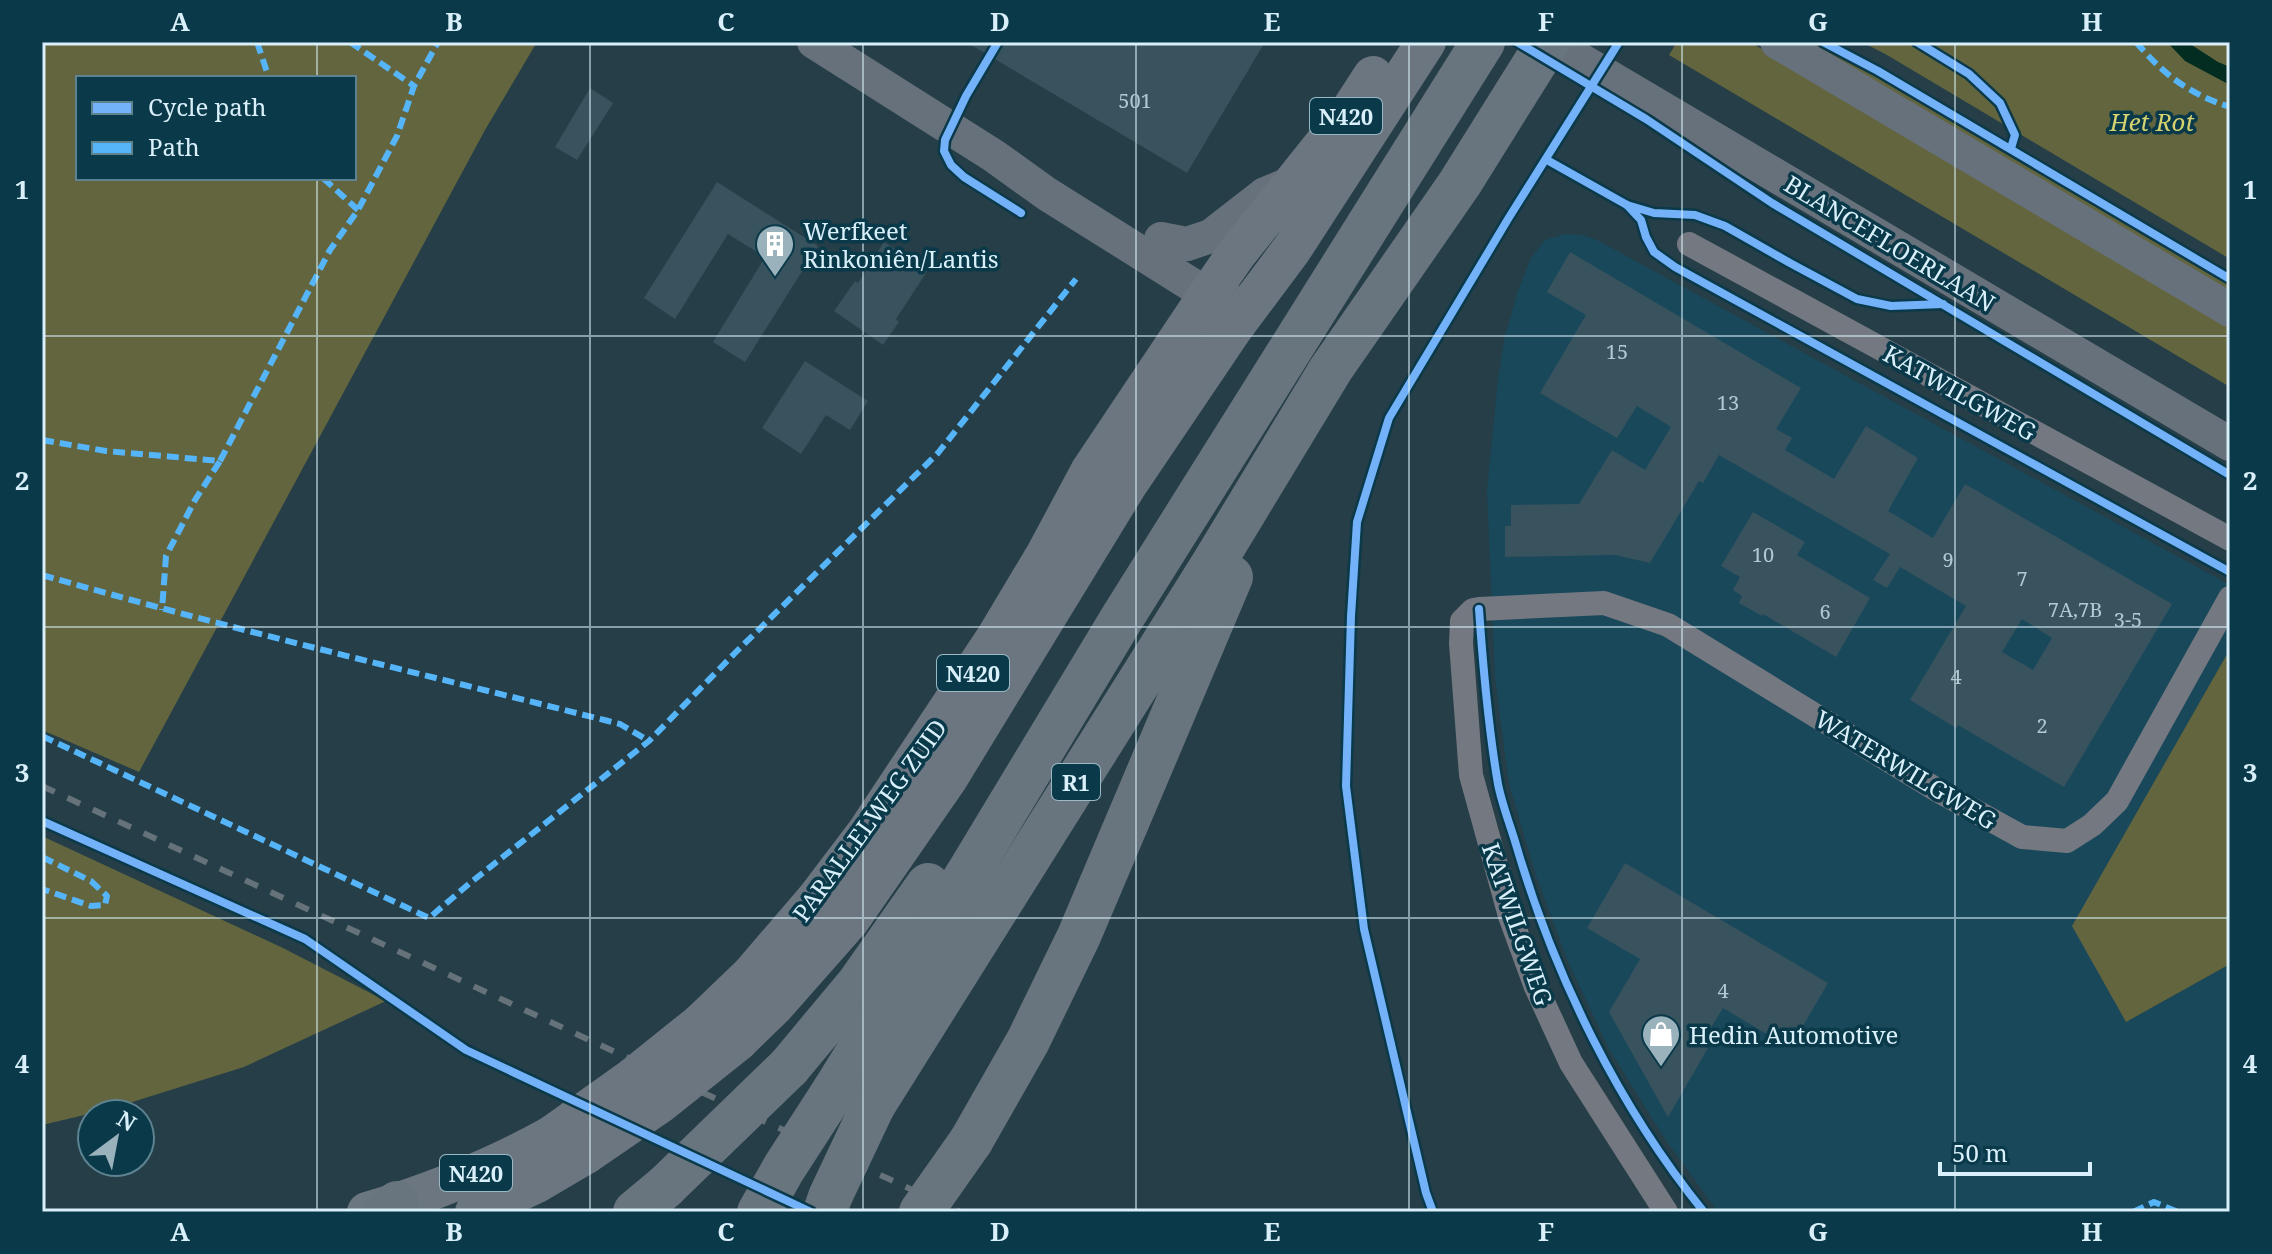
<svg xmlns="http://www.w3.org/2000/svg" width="2272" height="1254" viewBox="0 0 2272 1254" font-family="'Noto Serif',serif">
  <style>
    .built { fill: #19485b }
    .green { fill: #62653e; fill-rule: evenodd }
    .water { fill: #032d21 }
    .building { fill: #38535e; fill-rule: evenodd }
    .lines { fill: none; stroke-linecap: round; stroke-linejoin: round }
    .minor { stroke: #747881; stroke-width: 24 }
    .secondary { stroke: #67717b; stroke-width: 34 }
    .trunk { stroke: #6c7680; stroke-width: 40 }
    .motorway { stroke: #68747e; stroke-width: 44 }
    .rail { stroke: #66727a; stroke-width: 6; stroke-dasharray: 14 14; stroke-linecap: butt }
    .trunk-bridge { stroke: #6c7680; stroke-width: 40 }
    .motorway-bridge { stroke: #68747e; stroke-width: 44 }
    .quiet { stroke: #56b5f8; stroke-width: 6; stroke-dasharray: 12 6; stroke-linecap: butt }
    .cycleway-casing { stroke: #0a394a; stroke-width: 13 }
    .cycleway { stroke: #73b2f8; stroke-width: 8 }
    .grid { fill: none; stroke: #d9f0fa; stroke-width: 2; stroke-opacity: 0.55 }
    .labels { text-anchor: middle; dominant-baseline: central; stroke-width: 7; stroke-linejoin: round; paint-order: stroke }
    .number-label { font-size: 20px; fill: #b1c9d3 }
    .shield { fill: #0a394a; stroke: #9bb9c5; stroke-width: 2 }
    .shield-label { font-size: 22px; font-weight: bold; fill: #d9f0fa }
    .park-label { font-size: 24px; font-style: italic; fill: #d5d16e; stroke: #0a394a }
    .poi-label { font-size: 24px; fill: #d9f0fa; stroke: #0a394a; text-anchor: start }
    .street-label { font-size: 24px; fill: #d9f0fa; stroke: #0a394a }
    .neatline { fill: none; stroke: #d9f0fa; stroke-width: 3 }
    .grid-label { font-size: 26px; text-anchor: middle; font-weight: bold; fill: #d9f0fa }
  </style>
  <rect width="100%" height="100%" fill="#253e47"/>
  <polygon class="built" points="1565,234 1582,235 1597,240 2230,585 2230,649 2073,926 2126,1022 2230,964 2230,1212 1718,1212 1665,1139 1609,1049 1568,962 1536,876 1509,784 1495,678 1487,491 1498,379 1505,336 1518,291 1531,258 1545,240"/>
  <g class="green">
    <path d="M 42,42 L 537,42 L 485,130 L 139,772 L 42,730 ZM 354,78 L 354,178 L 78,178 L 78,78 Z"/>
    <polygon points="1677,42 1750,42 2230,326 2230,387 1669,55"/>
    <polygon points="1805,42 1812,42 1866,71 2230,286 2230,294"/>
    <polygon points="1862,42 2230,42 2230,259 1887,55"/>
    <polygon points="2230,649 2230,964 2126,1022 2072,926"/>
    <polygon points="42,836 283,948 386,1001 244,1067 110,1109 42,1125"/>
  </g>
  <polygon class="water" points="2167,42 2187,42 2218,62 2230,67 2230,85 2185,61"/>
  <g class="building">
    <polygon points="966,42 1265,42 1187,173"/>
    <polygon points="590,88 613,103 577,160 555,147"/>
    <polygon points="717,182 818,246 745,362 713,342 765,257 728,234 675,319 644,298"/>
    <polygon points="884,242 928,270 896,319 899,322 883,345 834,311 855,281 858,283"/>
    <path d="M 1570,252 L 1801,388 L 1776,429 L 1792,438 L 1785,450 L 1834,479 L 1866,426 L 1918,458 L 1888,511 L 1933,538 L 1965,484 L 2172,604 L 2064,787 L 1958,725 L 1956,728 L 1910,700 L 1966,606 L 1900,567 L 1887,588 L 1873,580 L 1890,554 L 1719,455 L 1703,483 L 1699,481 L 1650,563 L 1615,555 L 1505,557 L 1505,526 L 1511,526 L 1511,505 L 1579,504 L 1612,450 L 1645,470 L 1671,427 L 1637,406 L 1617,438 L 1540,393 L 1586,315 L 1547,292 ZM 2022,619 L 2052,638 L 2033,670 L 2002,652 Z"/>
    <polygon points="805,361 868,401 850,430 826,415 801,454 762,428"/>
    <polygon points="1753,512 1805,542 1797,555 1870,598 1836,657 1763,614 1762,616 1739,603 1742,596 1733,590 1740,577 1721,566"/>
    <polygon points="1625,863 1828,983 1790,1048 1723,1008 1701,1044 1708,1048 1668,1117 1609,1012 1640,959 1587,928"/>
  </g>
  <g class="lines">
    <g class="minor">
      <polyline points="1689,244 2230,539"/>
      <polyline points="1666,1212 1571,1063 1536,987 1510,916 1471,775 1461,643 1462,621 1473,610 1479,609 1604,603 1668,625 1937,790 2022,837 2067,841 2092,825 2117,801 2230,598"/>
    </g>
    <g class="secondary">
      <polyline points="814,42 994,156 1047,194 1208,295 1234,302"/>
      <polyline points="1550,42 2230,444"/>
      <polyline points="1777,42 2230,310"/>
      <polyline points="1161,239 1187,244 1211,236 1265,194 1287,185"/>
    </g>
    <g class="trunk">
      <polyline points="701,1023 751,975 817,898 867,832 997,636 1046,554 1091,470 1208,295 1237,253 1349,113 1373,76"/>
      <polyline points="738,1041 774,1006 849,921 948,778 1127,485 1233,328 1292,249 1426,42"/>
      <path d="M 367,1212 C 431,1193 493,1168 551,1136"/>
      <polyline points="475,1212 535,1184 586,1154"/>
    </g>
    <g class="motorway">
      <polyline points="789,1067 859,983 928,885"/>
      <polyline points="835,1089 973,865 1122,618 1483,42"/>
      <polyline points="873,1106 1213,564 1331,369 1460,183 1548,42"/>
      <polyline points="971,1141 1028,1041 1079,936 1231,577"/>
      <polyline points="385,1212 397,1203"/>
      <polyline points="635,1212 665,1187"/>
    </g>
    <polyline class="rail" points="42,786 960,1212"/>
    <g class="trunk-bridge">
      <polyline points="551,1136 631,1079 701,1023"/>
      <polyline points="586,1154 659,1104 738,1041"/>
    </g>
    <g class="motorway-bridge">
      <polyline points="665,1187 789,1067"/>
      <polyline points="759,1212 784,1168 835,1089"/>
      <polyline points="825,1212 830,1197 873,1106"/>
      <polyline points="921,1212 971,1141"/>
    </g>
    <g class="quiet">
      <polyline points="257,42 269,78"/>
      <polyline points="350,42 414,86"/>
      <path d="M 2136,42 C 2164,75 2189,94 2230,107"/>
      <polyline points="323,178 358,210"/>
      <polyline points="42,440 106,451 220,461 195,500 166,556 162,610"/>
      <polyline points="220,461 330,250 358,210 397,136 414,86 438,42"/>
      <path d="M 42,575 C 233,630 427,675 620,724 L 649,741"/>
      <polyline points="42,736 429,918 470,883 649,741 736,652 938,453 1076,279"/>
      <polyline points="42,857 91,881 107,896 105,905 91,906 42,889"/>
      <polyline points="2133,1212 2154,1202 2178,1212"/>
    </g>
    <defs>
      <g id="cycleway">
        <polyline points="998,42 966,96 945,140 944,151 951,165 964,177 1021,213"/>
        <polyline points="1517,42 1646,119 1772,203 2230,475"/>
        <polyline points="1823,42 1878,71 2230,279"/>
        <polyline points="1917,42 1969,74 2000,103 2015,135 2011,148"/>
        <polyline points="1547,160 1627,205 1654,213 1695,215 1725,226 1790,263 1857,299 1891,306 1943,304"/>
        <polyline points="1627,205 1641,220 1646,237 1654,252 1675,267 2230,572"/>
        <path d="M 1479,609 C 1483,667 1488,726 1498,784 C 1502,805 1511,827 1517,848 C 1555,977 1619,1107 1704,1212"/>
        <polyline points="42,821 305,939 466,1050 811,1212"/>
        <polyline points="1433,1212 1426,1193 1364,929 1346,786 1351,616 1357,522 1389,418 1508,219 1619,42"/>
      </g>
    </defs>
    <use href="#cycleway" class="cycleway-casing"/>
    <use href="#cycleway" class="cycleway"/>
  </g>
  <path class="grid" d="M 317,42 L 317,78M 590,42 L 590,1212M 863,42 L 863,1212M 1136,42 L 1136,1212M 1409,42 L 1409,1212M 1682,42 L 1682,1212M 1955,42 L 1955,1212M 317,178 L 317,1212M 42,336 L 2230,336M 42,627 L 2230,627M 42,918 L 2230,918"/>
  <defs>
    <symbol id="building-pin" viewBox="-11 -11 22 30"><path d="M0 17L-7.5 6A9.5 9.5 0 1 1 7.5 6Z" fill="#9ab2bb" stroke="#0a394a"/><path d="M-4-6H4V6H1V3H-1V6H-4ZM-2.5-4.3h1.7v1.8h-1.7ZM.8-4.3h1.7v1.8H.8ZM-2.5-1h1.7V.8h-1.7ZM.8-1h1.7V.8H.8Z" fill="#fff"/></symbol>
    <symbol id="shop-pin" viewBox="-11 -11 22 30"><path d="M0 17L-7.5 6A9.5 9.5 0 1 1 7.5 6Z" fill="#9ab2bb" stroke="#0a394a"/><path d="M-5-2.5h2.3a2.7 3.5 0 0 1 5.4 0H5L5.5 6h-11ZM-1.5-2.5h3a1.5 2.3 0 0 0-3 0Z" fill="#fff"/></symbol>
  </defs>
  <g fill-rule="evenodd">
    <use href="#building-pin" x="753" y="222" width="44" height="60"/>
    <use href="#shop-pin" x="1639" y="1012" width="44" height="60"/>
  </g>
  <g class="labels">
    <g class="number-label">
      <text x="1135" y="100">501</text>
      <text x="1617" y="351">15</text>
      <text x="1728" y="402">13</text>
      <text x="1763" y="554">10</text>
      <text x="1948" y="559">9</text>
      <text x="2022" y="578">7</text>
      <text x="2075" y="609">7A,7B</text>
      <text x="1825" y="611">6</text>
      <text x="2128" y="619">3-5</text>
      <text x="1956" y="676">4</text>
      <text x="2042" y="725">2</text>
      <text x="1723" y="990">4</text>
    </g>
    <g class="shield">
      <rect x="1310" y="98" width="72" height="36" rx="6"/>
      <rect x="937" y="655" width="72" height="36" rx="6"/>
      <rect x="1052" y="764" width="48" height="36" rx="6"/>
      <rect x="440" y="1155" width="72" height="36" rx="6"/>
    </g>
    <g class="shield-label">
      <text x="1346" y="116">N420</text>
      <text x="973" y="673">N420</text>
      <text x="1076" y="782">R1</text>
      <text x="476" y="1173">N420</text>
    </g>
    <g class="park-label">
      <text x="2152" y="121">Het Rot</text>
    </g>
    <g class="poi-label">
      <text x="803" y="230">Werfkeet<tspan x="803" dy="28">Rinkoniên/Lantis</tspan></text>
      <text x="1689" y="1034">Hedin Automotive</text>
    </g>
    <g class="street-label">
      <text transform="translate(1890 243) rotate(31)">BLANCEFLOERLAAN</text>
      <text transform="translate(1960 392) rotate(29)">KATWILGWEG</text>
      <text transform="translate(1906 769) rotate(31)">WATERWILGWEG</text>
      <text transform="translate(869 820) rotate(-54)">PARALLELWEG ZUID</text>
      <text transform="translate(1518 924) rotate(71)">KATWILGWEG</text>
    </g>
  </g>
  <rect width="2272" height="1254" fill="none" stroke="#0a394a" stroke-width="88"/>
  <rect x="76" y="76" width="280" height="104" fill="#0a394a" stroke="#5d8290" stroke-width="2"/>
  <rect x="92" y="102" width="40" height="12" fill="#73b2f8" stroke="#5d8290" stroke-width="2"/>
  <text x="148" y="116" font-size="24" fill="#d9f0fa">Cycle path</text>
  <rect x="92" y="142" width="40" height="12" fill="#56b5f8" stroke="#5d8290" stroke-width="2"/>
  <text x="148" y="156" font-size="24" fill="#d9f0fa">Path</text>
  <g transform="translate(116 1138) rotate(32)"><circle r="38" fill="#0a394a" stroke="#5d8290" stroke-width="2"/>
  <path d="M0-6L14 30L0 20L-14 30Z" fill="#9ab2bb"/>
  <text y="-12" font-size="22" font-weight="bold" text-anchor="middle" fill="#d9f0fa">N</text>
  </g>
  <path d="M1940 1162v12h150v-12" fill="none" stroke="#d9f0fa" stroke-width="4"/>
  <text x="1952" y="1162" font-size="24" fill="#d9f0fa" stroke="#0a394a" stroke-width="6" paint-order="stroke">50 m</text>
  <rect x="44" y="44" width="2184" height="1166" class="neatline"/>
  <g class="grid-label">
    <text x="180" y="31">A</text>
    <text x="454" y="31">B</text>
    <text x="726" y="31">C</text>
    <text x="1000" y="31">D</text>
    <text x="1272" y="31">E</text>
    <text x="1546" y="31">F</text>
    <text x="1818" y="31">G</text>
    <text x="2092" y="31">H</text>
    <text x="22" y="199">1</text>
    <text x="2250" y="199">1</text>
    <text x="22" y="490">2</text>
    <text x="2250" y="490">2</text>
    <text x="22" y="782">3</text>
    <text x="2250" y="782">3</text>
    <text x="22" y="1073">4</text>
    <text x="2250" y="1073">4</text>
    <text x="180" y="1241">A</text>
    <text x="454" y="1241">B</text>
    <text x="726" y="1241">C</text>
    <text x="1000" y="1241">D</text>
    <text x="1272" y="1241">E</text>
    <text x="1546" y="1241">F</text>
    <text x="1818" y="1241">G</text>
    <text x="2092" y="1241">H</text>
  </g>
</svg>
